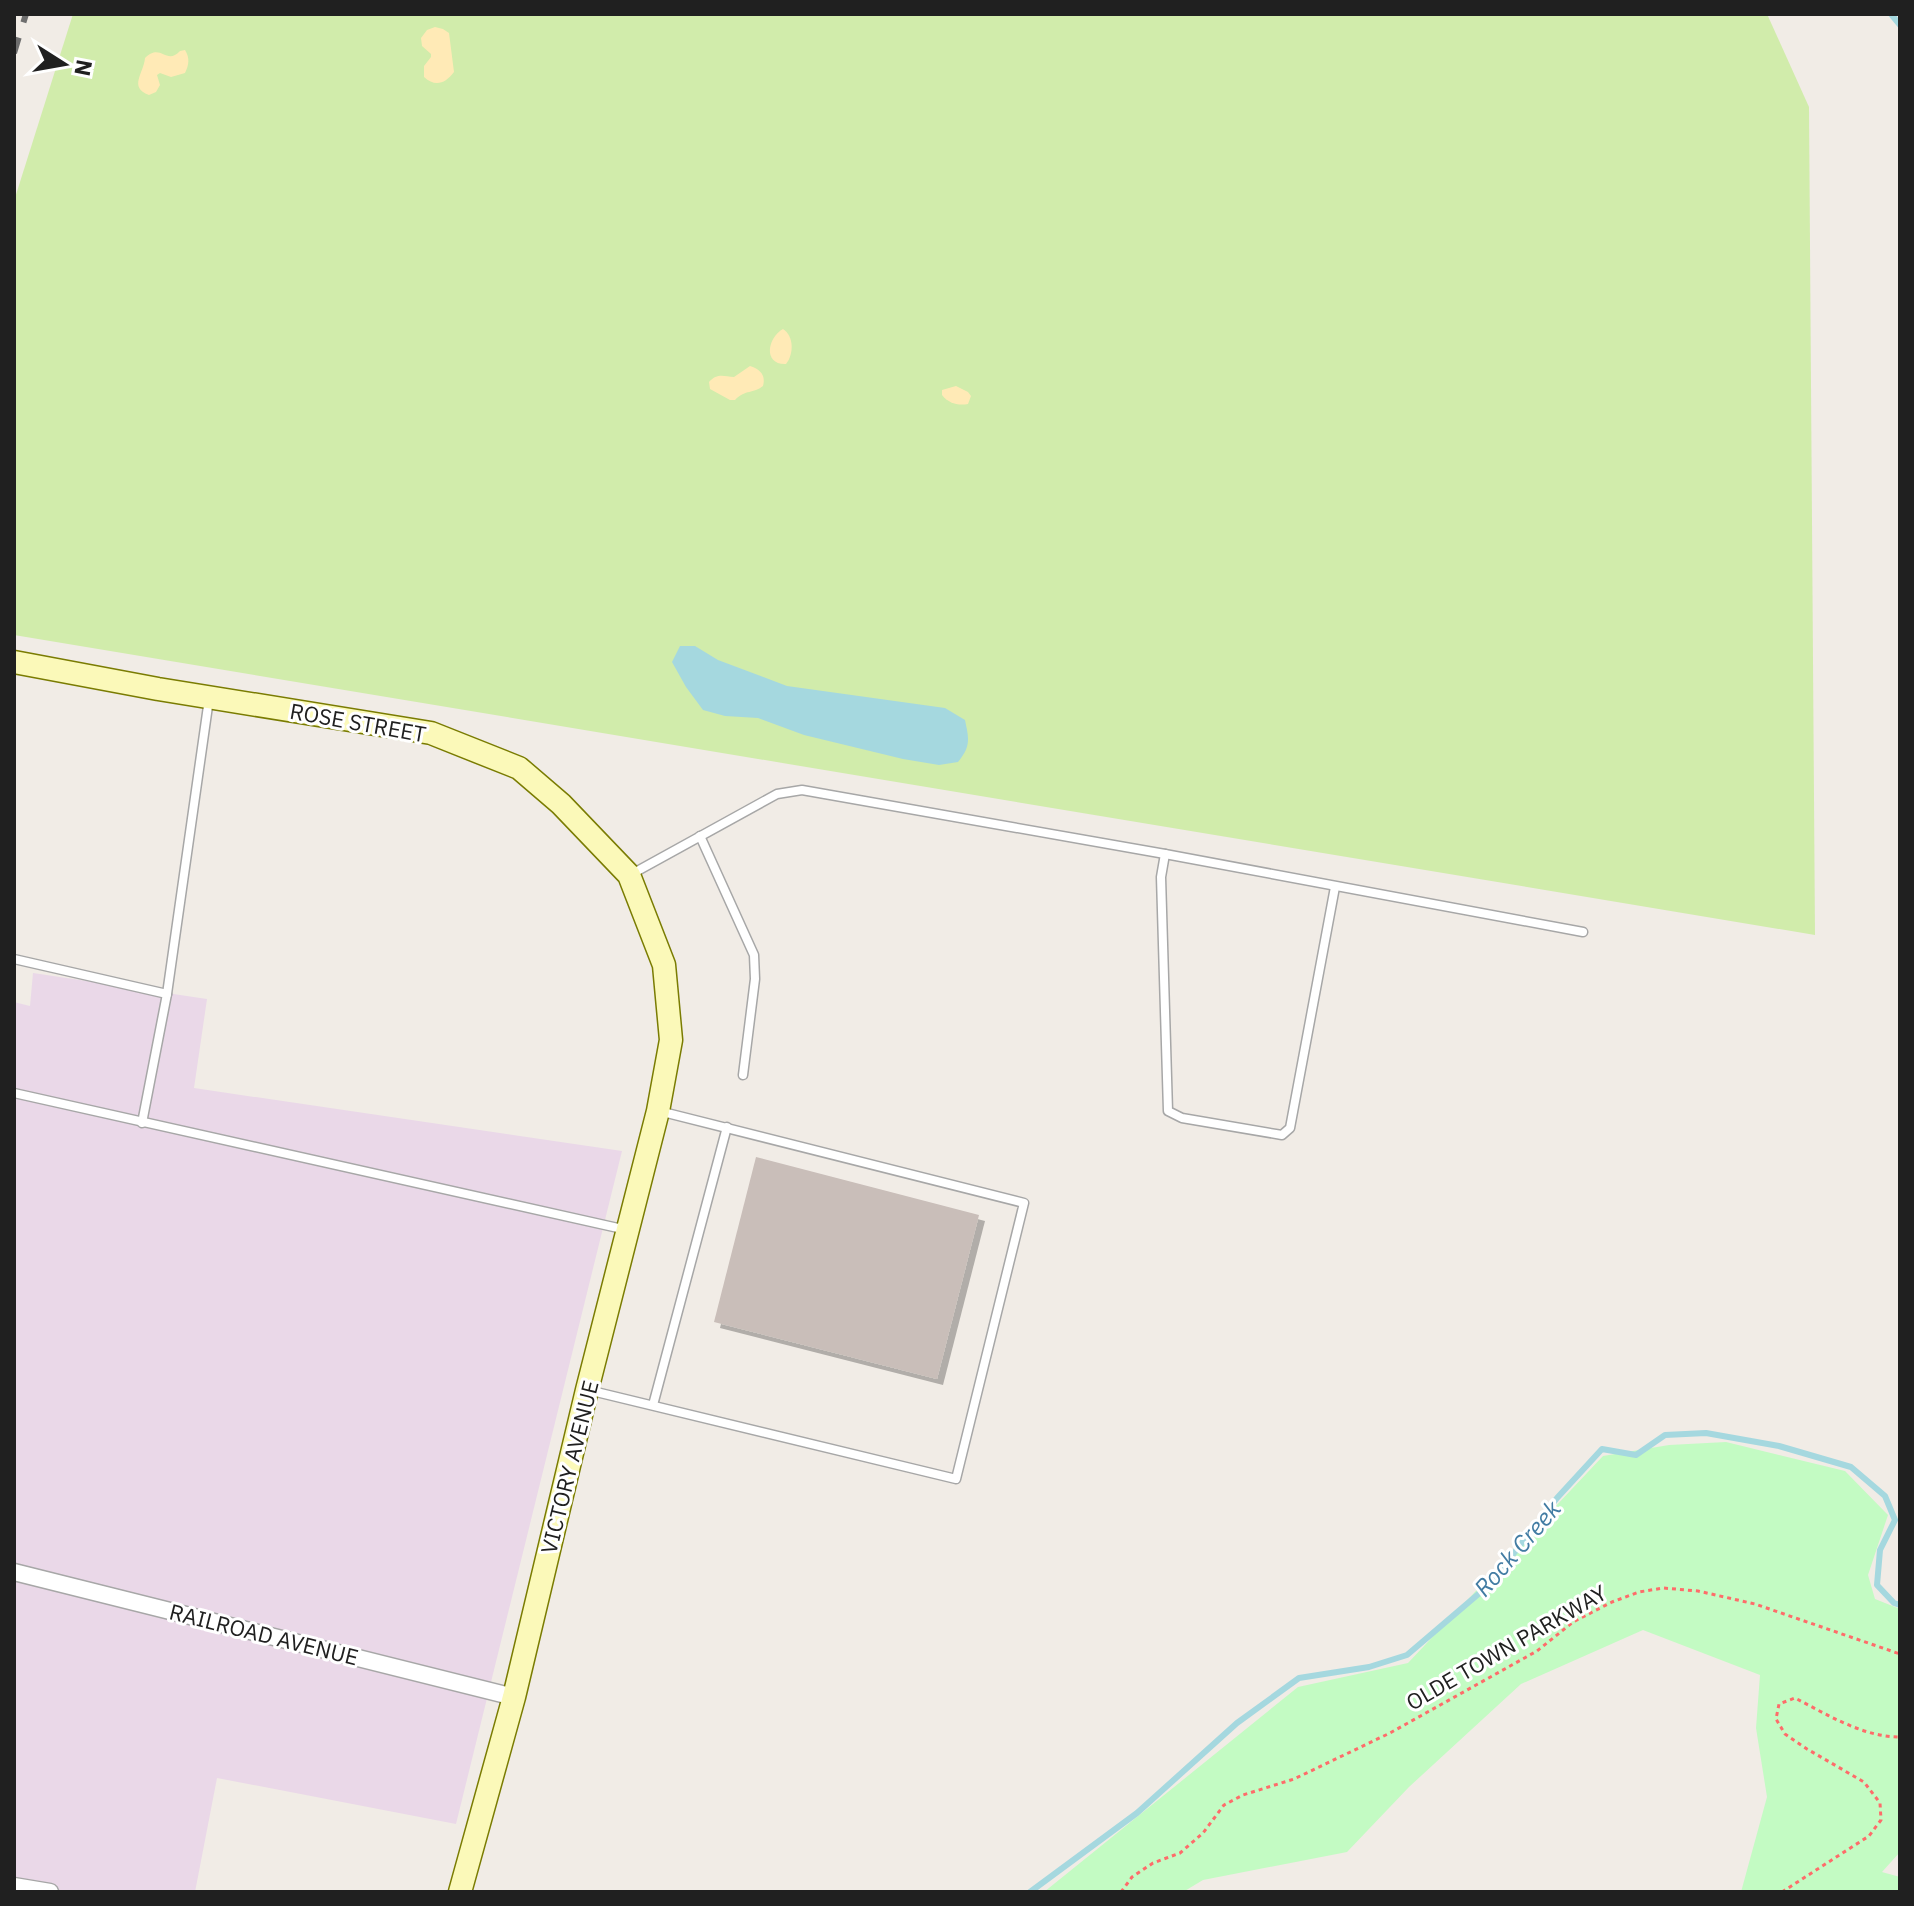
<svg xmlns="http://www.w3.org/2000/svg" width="1914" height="1906" viewBox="0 0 1914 1906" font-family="'IBM Plex Sans',sans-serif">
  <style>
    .industrial { fill: #ead8e8 }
    .grass { fill: #d1ecab }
    .sand { fill: #ffeab6 }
    .park { fill: #c3fbc3 }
    .water { fill: #a5d8df }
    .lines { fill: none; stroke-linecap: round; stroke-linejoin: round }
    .stream { stroke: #a5d8df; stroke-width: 6 }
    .building { fill: #c9beb9; filter: url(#shadow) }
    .lane-casing { stroke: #a7a7a7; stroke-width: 11 }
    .street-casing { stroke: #a7a7a7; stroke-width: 19 }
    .secondary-casing { stroke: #7a7c02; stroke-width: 25 }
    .path { stroke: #fe6c6a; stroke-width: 3; stroke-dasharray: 4 4; stroke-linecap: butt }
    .lane { stroke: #fff; stroke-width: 8 }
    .street { stroke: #fff; stroke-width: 16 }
    .secondary { stroke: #fbf9b9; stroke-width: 22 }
    .rail { stroke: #6e6e6e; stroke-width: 6; stroke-dasharray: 16 16; stroke-linecap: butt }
    .labels { text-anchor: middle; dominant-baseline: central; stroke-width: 6; stroke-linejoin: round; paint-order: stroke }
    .street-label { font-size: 22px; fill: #202020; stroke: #fff }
    .water-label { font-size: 24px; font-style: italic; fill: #427ca3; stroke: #fff }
  </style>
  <defs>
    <filter id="shadow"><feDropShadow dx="6" dy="6" stdDeviation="0" flood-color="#0004"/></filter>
  </defs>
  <rect width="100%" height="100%" fill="#f1ece6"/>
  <polygon class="industrial" points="33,973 207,999 194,1088 622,1151 456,1824 217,1778 195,1892 75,1892 14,1884 14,1002 30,1006"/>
  <polygon class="grass" points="73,14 1767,14 1809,107 1815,935 14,635 14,201"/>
  <g class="sand">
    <path d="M 435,27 L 443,29 L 449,33 L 454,72 C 445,84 435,87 424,77 L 424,66 L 431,57 L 431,54 L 422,46 L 421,38 L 427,30 Z"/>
    <path d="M 185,50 C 190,58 189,65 185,73 L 171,77 L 160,73 L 157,75 L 160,85 L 156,92 L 149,95 C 128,87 144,73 145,58 C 161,42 166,66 180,51 Z"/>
    <path d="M 783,329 C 794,336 794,354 786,364 C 763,365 767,338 783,329 Z"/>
    <path d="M 750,366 C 760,369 766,375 763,386 C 753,394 746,389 735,400 L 730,400 L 710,389 L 709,382 C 717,373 723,376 734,377 Z"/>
    <path d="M 956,386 L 968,392 L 971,396 L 968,404 C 958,406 948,403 942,395 L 942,390 Z"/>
  </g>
  <polygon class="park" points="1726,1442 1845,1471 1888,1515 1868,1575 1875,1599 1900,1609 1900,1852 1882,1872 1900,1877 1900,1892 1741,1892 1767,1797 1756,1728 1760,1675 1643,1630 1521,1684 1409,1787 1347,1852 1203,1880 1183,1892 1044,1892 1298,1687 1408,1663 1603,1456 1669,1445"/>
  <path class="water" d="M 680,646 L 695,646 L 718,660 L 787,686 L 945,708 L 965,720 C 969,739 971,746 958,762 L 939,765 L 903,759 L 804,735 L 758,718 L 725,716 L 703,710 L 686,687 L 672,662 Z"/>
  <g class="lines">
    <g class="stream">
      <polyline points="1891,14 1900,25"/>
      <polyline points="1030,1892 1137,1813 1237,1723 1299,1678 1369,1667 1407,1655 1489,1585 1557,1498 1602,1449 1636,1455 1665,1435 1706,1433 1779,1446 1851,1467 1885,1496 1895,1520 1880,1550 1877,1585 1894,1603 1900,1605"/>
    </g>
  </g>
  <polygon class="building" points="756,1157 979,1215 937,1379 714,1322"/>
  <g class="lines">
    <defs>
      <g id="lane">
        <polyline points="700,836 754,955 755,979 743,1075"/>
        <polyline points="1165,854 1161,877 1168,1111 1182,1118 1282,1135 1290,1128 1335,887"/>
        <polyline points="630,875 777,794 802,790 1165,854 1583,932"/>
        <polyline points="14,959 167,994 209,699"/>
        <polyline points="14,1093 627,1230"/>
        <polyline points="142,1123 167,994"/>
        <polyline points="588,1390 956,1479 1024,1203 659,1111"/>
        <polyline points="653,1405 727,1127"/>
      </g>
      <g id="street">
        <polyline points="14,1572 514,1697"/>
        <polyline points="14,1886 50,1892"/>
      </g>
      <polyline id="secondary" points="14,662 158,689 431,733 519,768 561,804 629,875 664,965 671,1040 658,1111 587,1390 514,1697 460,1892"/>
    </defs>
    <use href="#lane" class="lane-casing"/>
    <use href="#street" class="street-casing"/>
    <use href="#secondary" class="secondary-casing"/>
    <g class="path">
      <polyline points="1121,1892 1132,1877 1153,1863 1180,1853 1203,1833 1224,1805 1243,1795 1294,1779 1390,1733 1537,1651 1573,1622 1612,1602 1639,1592 1663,1588 1698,1591 1755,1604 1900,1654"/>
      <path d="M 1782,1892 L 1869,1836 L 1881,1820 L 1880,1803 L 1864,1782 L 1807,1749 L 1785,1734 L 1776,1719 L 1779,1704 L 1795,1698 C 1828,1715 1863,1737 1900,1737"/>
    </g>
    <use href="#lane" class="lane"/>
    <use href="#street" class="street"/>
    <use href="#secondary" class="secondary"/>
    <polyline class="rail" points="14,53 26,14"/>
  </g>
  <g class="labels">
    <g class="street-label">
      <text transform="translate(358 722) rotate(10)">ROSE STREET</text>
      <text transform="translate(569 1467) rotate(-76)">VICTORY AVENUE</text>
      <text transform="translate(264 1634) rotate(14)">RAILROAD AVENUE</text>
      <text transform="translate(1506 1647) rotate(-30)">OLDE TOWN PARKWAY</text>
    </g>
    <g class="water-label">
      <text transform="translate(1517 1548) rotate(-49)">Rock Creek</text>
    </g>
  </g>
  <rect width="1914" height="1906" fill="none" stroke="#202020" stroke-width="32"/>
  <g transform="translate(64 64) rotate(101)" stroke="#ffffff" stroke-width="6" paint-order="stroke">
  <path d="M0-6L14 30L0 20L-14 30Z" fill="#202020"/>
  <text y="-12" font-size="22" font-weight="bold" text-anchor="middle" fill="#202020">N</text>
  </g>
</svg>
